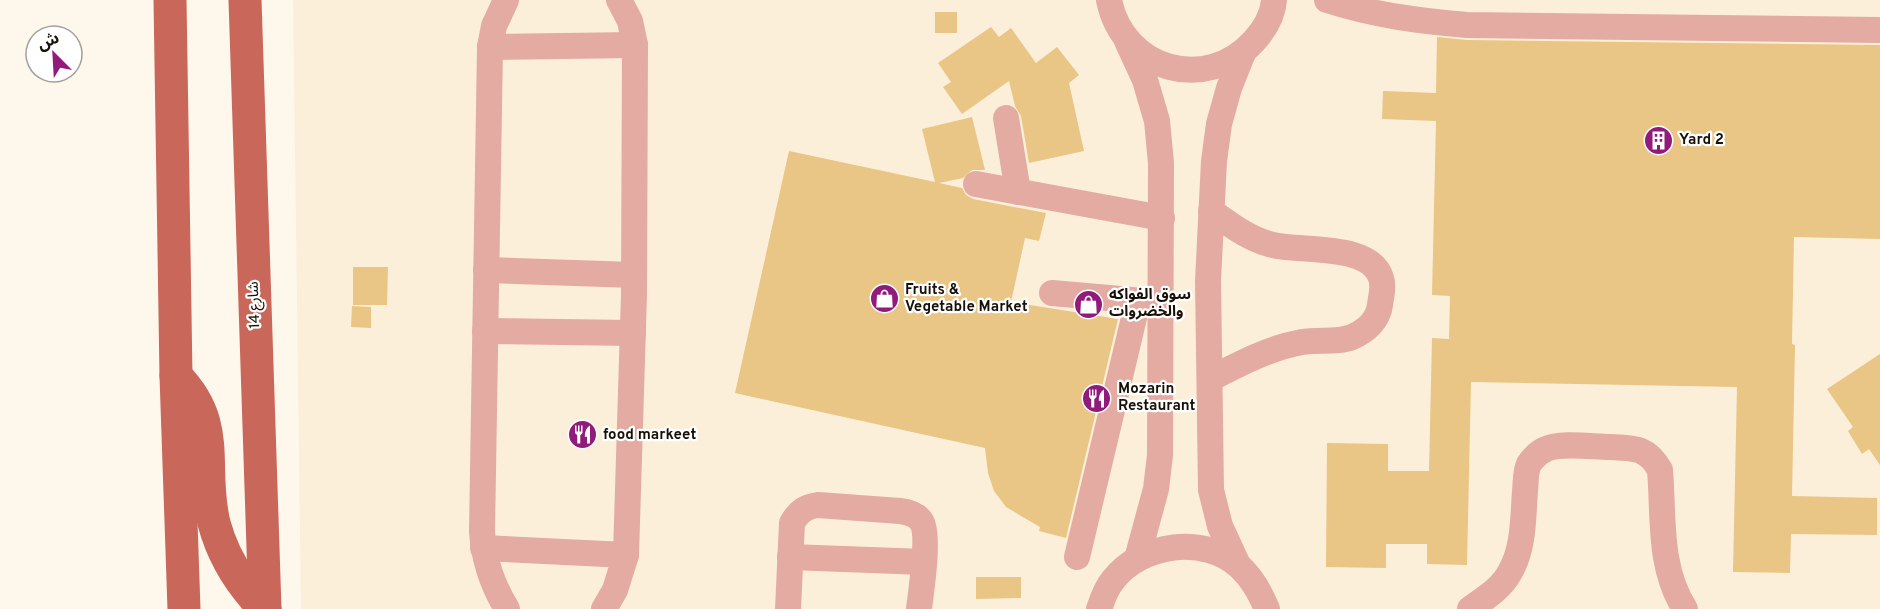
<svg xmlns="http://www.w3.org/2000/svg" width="1880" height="609" viewBox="0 0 1880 609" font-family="Overpass,'Noto Sans Arabic',sans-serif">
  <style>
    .built { fill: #fcefd9 }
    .building { fill: #e9c586 }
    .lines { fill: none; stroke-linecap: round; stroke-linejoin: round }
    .minor { stroke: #e3aba2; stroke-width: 26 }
    .major { stroke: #c9675a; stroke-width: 33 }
    .labels { text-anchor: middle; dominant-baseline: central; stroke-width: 4.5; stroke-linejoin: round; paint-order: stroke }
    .poi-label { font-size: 15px; font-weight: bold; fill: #171107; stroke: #fff; text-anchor: start }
    .street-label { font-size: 15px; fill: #171107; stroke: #fff }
  </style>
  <rect width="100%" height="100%" fill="#fef7eb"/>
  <polygon class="built" points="293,0 1880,0 1880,609 301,609"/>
  <g class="building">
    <rect x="935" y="12" width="22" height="21"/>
    <polygon points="991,27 999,37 1011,28 1036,63 1057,47 1079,75 1069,83 1084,151 1029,163 1021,116 1015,106 1009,81 962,114 943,87 951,82 938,63"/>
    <polygon points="1437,37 1467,40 1880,45 1880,239 1794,237 1792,344 1795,345 1792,496 1877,498 1877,535 1791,534 1790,573 1733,572 1737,387 1471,382 1467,565 1427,564 1427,544 1386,544 1386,568 1326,567 1327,443 1388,444 1388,471 1429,471 1432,338 1449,339 1450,296 1432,295 1436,121 1382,119 1383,91 1436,93"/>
    <polygon points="972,117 985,170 972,170 963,178 939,183 962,188 966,195 973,199 1046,213 1039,241 1025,238 1011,302 1118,319 1066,538 1039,531 1040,527 1006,507 994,491 988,473 985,448 735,393 789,151 935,182 922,129"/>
    <polygon points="353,267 388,267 387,305 353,305"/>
    <polygon points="352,306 371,307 371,328 351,327"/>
    <polygon points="1880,354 1880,465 1869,449 1862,454 1848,431 1853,427 1827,389"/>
    <polygon points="976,577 1021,577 1021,598 976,599"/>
  </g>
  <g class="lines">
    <g class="minor">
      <path d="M 506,0 L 494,26 L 490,47 L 482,532 C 484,561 492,584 507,609"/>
      <path d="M 1109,0 C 1123,70 1206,94 1254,41 C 1264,30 1273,15 1274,0"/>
      <path d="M 1327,0 C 1373,15 1419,21 1467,25 L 1880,30"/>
      <polyline points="1127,41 1145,80 1157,121 1161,163 1160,455 1156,489 1137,559"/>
      <polyline points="490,47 635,45"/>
      <polyline points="1006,118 1018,192"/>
      <polyline points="976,184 1162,218"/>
      <polyline points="486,270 634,275"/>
      <polyline points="1052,293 1155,302"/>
      <polyline points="485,331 633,333"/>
      <path d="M 1210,379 C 1239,364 1269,348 1302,342 C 1318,339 1338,343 1352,337 C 1366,331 1378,320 1380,305 C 1381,297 1384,286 1381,278 C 1370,242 1299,253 1269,244 C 1247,238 1230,224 1211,211"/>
      <polyline points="483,548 626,555"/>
      <polyline points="790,557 924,562"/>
      <polyline points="1077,557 1138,301"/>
      <polyline points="1238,565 1220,526 1211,490 1208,281 1214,161 1219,124 1229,88 1243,53"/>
      <polyline points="604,609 615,590 626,555 634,294 635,45 630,21 619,0"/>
      <path d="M 788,609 L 792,523 C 799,511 805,507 818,505 L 900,511 C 908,512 916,514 921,521 C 930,533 921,592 919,609"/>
      <path d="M 1099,609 C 1102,600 1107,587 1113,580 C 1142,543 1204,535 1239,566 C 1253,579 1260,593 1267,609"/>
      <path d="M 1470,609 C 1485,598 1501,589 1510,572 C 1524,548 1523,518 1525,491 C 1526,483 1525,472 1529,464 C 1533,458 1539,452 1546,449 C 1561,442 1593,447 1610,447 C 1634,448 1647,447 1660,470 C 1664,517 1658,567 1685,609"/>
    </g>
    <g class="major">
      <polyline points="170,0 176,376 184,609"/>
      <polyline points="245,0 265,609"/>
      <path d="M 176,376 C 224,425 200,465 214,523 C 223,557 240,584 265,609"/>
    </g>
  </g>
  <defs>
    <symbol id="building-disc" viewBox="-11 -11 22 22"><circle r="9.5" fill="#911b7a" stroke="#fff"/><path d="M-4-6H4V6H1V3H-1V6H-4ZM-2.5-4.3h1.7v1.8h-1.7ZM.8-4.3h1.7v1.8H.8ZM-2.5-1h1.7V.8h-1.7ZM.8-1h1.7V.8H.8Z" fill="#fff"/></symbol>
    <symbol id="shop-disc" viewBox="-11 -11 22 22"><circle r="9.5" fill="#911b7a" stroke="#fff"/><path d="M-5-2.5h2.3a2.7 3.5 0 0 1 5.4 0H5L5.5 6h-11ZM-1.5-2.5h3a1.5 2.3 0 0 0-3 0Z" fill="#fff"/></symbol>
    <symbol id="restaurant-disc" viewBox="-11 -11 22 22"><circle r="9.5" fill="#911b7a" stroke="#fff"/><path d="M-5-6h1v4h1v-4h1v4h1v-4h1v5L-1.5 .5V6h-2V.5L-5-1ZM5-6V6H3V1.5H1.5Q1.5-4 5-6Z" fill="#fff"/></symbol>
  </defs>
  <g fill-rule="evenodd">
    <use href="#building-disc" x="1642" y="124" width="33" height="33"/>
    <use href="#shop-disc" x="868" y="282" width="33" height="33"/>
    <use href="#shop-disc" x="1072" y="288" width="33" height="33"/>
    <use href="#restaurant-disc" x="1080" y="382" width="33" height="33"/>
    <use href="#restaurant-disc" x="566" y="418" width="33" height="33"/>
  </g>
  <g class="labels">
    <g class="poi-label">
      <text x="1679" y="140">Yard 2</text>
      <text x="905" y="290">Fruits &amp;<tspan x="905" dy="17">Vegetable Market</tspan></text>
      <text x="1109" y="295">سوق الفواكه<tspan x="1109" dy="17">والخضروات</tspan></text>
      <text x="1118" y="389">Mozarin<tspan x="1118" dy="17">Restaurant</tspan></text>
      <text x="603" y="435">food markeet</text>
    </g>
    <g class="street-label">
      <text transform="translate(255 305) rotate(-92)">شارع 14</text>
    </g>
  </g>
  <g transform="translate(54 54) rotate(336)"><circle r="28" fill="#ffffff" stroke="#a2a09c" stroke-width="1.5"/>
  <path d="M0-4.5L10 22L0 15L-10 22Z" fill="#911b7a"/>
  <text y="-9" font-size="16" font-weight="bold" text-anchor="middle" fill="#171107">ش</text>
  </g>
</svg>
